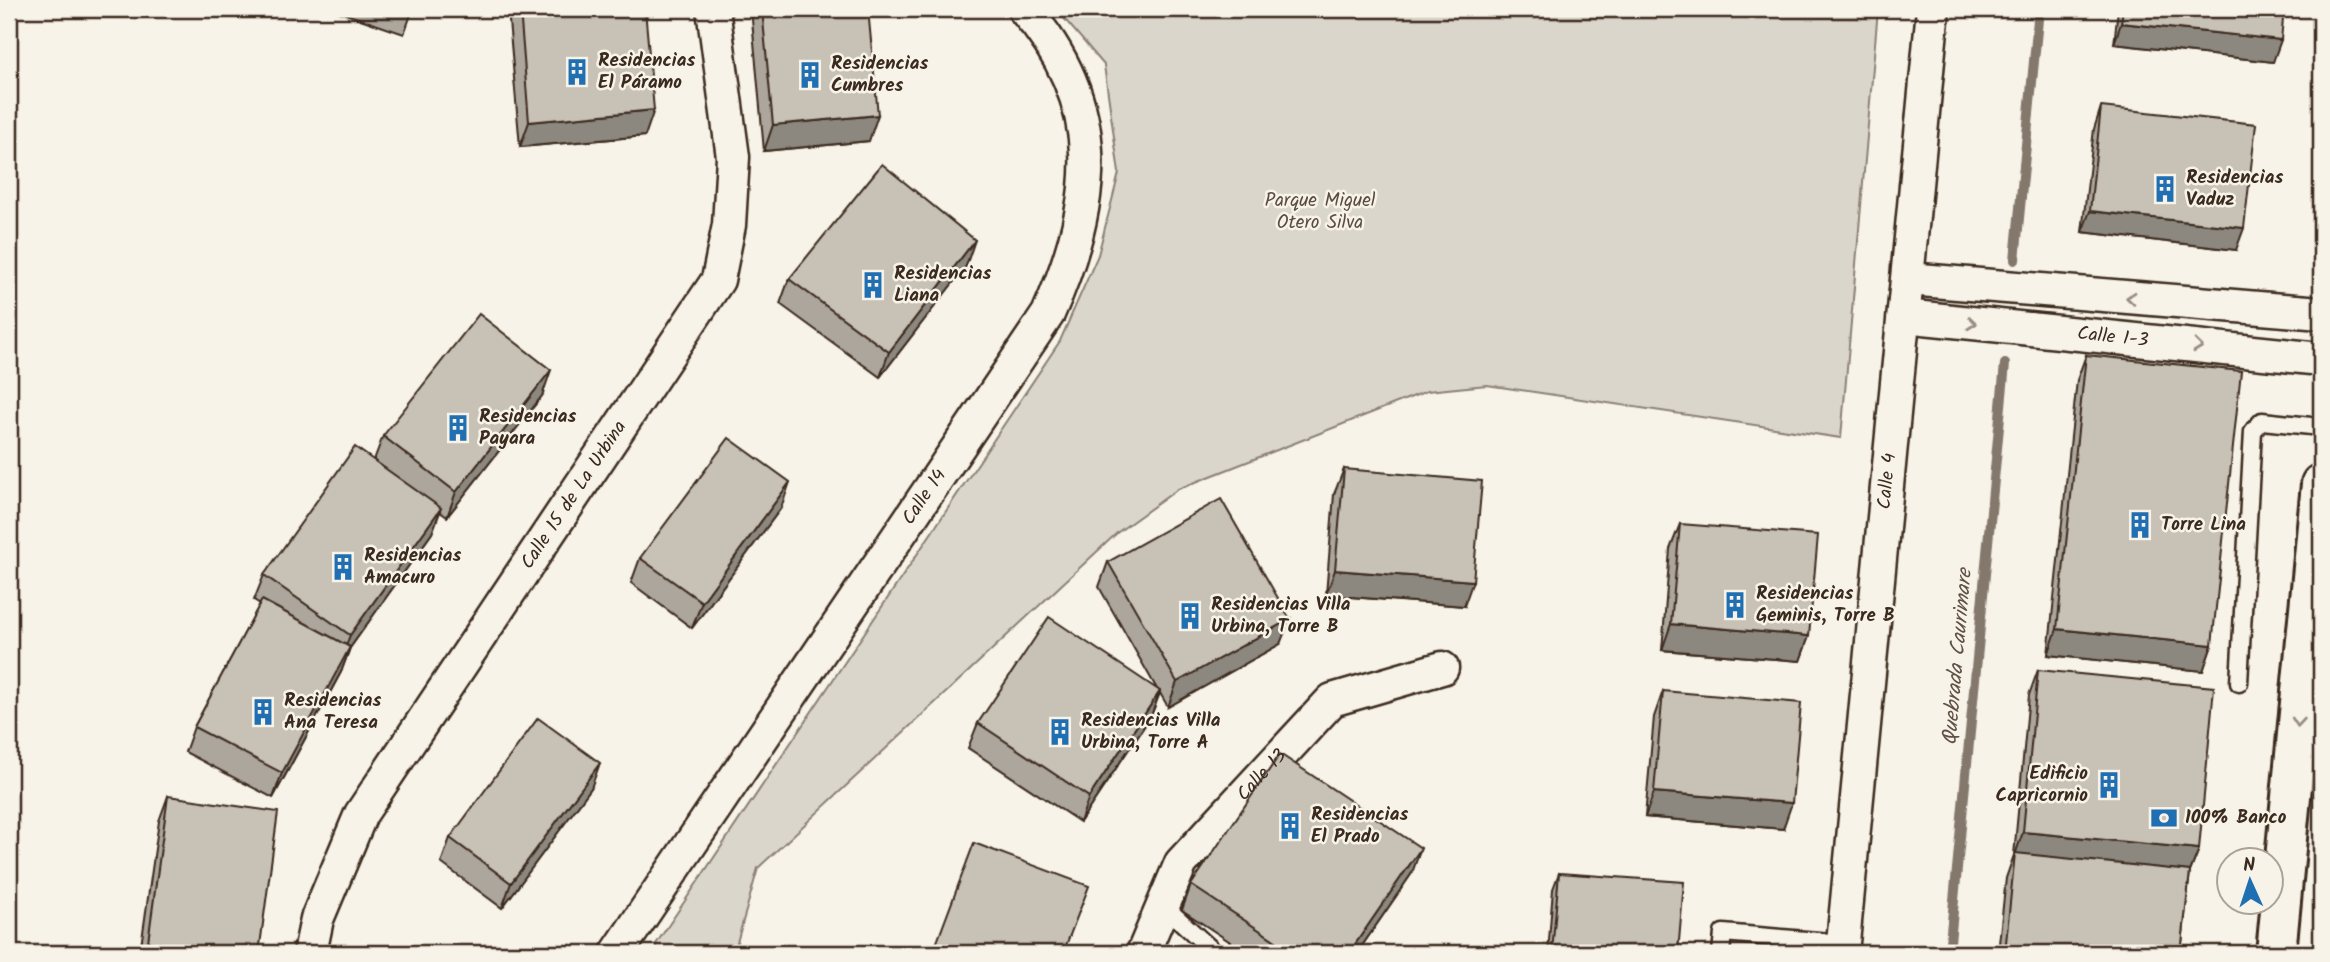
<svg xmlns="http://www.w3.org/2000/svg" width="2330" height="962" viewBox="0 0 2330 962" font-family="Kalam,sans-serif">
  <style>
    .green { fill: #dbd6cb; stroke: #8b8074; stroke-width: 2 }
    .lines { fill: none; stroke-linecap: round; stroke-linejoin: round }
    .stream { stroke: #84786c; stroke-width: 10 }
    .service-casing { stroke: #3b2a1e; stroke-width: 21 }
    .minor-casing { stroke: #3b2a1e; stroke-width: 37 }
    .secondary-casing { stroke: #3b2a1e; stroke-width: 44 }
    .service { stroke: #f7f3e8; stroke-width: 16 }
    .minor { stroke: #f7f3e8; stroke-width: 32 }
    .secondary { stroke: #f7f3e8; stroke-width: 38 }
    .wall { fill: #aca69d; stroke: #3b2a1e; stroke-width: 2 }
    .shaded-wall { fill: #8c877f; stroke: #3b2a1e; stroke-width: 2 }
    .building { fill: #c8c1b6; stroke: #3b2a1e; stroke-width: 2 }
    .oneway { stroke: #998e83 }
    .labels { text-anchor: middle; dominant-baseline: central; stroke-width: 5; stroke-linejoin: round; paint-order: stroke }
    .poi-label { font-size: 19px; font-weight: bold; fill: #3b2a1e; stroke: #f7f3e8; text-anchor: start }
    .park-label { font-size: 19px; fill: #5b4c41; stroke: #f7f3e8 }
    .street-label { font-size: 19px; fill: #3b2a1e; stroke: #f7f3e8 }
    .water-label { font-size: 21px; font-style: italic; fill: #5f5145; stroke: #f7f3e8 }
  </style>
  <rect width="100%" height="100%" fill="#f7f3e8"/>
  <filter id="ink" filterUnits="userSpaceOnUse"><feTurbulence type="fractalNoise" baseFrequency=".0143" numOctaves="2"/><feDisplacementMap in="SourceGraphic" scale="14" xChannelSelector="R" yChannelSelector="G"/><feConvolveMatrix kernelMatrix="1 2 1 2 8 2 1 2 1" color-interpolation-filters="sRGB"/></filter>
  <g filter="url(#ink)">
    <polygon class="green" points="1056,9 1878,9 1841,438 1487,385 1427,391 1178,489 1118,532 758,868 734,953 655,953 656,944 1060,341 1098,255 1119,173 1104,65"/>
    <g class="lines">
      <g class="stream">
        <polyline points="2015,260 2039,9"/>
        <polyline points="1949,953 2005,364"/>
      </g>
      <defs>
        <g id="service">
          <polyline points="2239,683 2253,431 2262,421 2321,427"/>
          <polyline points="1163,905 1215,953"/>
          <polyline points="1721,953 1723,933 1843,943"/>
        </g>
        <g id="minor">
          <polyline points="1908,279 2321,313"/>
          <path id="s1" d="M 1904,316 L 2321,359"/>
          <path id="s2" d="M 310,953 L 317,919 L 361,814 L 718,280 L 729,225 L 733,157 L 713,9"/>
          <path id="s3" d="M 617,953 L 1048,314 C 1097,204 1109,105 1024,9"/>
          <path id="s4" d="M 1143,953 L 1181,863 L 1332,700 L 1442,668"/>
          <path id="s5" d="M 1842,953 L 1933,9"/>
        </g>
        <polyline id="secondary" points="2276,953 2321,484"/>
      </defs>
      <use href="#service" class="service-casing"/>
      <use href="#minor" class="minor-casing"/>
      <use href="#secondary" class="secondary-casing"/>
      <use href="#service" class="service"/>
      <use href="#minor" class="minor"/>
      <use href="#secondary" class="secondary"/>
    </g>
    <g class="wall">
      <polygon points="331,9 413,9 404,34"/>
      <polygon points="508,9 645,9 645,136 520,147"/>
      <polygon points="751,9 868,9 869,141 764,151"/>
      <polygon points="2118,9 2284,9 2273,62 2114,44"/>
      <polygon points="2101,107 2236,250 2082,232 2094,129"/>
      <polygon points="966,266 880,377 780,304 789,279"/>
      <polygon points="2086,355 2212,645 2203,671 2048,655 2077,380"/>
      <polygon points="542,396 447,517 440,512 432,533 350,648 341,672 273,798 185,752 194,727 260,604 254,600 264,575 374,460 383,436"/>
      <polygon points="1344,469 1464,606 1326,595 1334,494"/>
      <polygon points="781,508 692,628 631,583 640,558"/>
      <polygon points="1680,524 1809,636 1800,661 1662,650 1670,549"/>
      <polygon points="1108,562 1280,644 1168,707 1160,693 1151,716 1080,822 968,748 978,723 1157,689 1099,587"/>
      <polygon points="2038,670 2199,849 2190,872 2181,953 1998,953 2006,878 2014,855 2029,695"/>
      <polygon points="1663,691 1783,829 1645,817 1654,717"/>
      <polygon points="591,788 502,908 441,863 450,838"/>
      <polygon points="168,796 259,953 140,953 159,821"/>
      <polygon points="1412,873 1357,953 1247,953 1182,910 1191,885"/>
      <polygon points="1559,873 1678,953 1548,953 1553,889"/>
    </g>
    <g class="shaded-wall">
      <polygon points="2121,23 2281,40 2273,62 2114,44"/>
      <polygon points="654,110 645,136 520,147 529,122"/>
      <polygon points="878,115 869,141 764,151 773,125"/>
      <polygon points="2090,211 2244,228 2236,250 2082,232"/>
      <polygon points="975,240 966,266 880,377 889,352"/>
      <polygon points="551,370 542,396 447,517 456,492"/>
      <polygon points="790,482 781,508 692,628 702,602"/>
      <polygon points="441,508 432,533 350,648 341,672 273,798 282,773 341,660 350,635"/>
      <polygon points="1335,570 1473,581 1464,606 1326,595"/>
      <polygon points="1290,619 1280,644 1168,707 1177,682"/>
      <polygon points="1671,624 1809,636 1800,661 1662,650"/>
      <polygon points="2057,629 2212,645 2203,671 2048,655"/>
      <polygon points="1160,691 1151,716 1080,822 1089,797"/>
      <polygon points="600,763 591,788 502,908 511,883"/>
      <polygon points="1654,792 1792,803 1783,829 1645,817"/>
      <polygon points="2023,832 2199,849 2189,874 2015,855"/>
      <polygon points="1421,848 1412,873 1357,953 1349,953"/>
      <polygon points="148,942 230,953 144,953"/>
    </g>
    <g class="building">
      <polygon points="520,9 645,9 654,110 529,122"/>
      <polygon points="762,9 868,9 878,115 773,125"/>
      <polygon points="2123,9 2284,9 2281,40 2121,23"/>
      <polygon points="2101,107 2256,124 2244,228 2090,211"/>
      <polygon points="882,164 975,240 889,352 789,279"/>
      <polygon points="479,314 551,370 456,492 383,436"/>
      <polygon points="2086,355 2241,371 2212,645 2057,629"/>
      <polygon points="729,438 790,482 702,602 640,558"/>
      <polygon points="355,447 441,508 350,635 264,575"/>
      <polygon points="1344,469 1482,481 1473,581 1335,570"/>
      <polygon points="1221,499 1290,619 1177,682 1108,562"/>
      <polygon points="1680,524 1818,535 1809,636 1671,624"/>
      <polygon points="262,600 350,647 282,773 194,727"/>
      <polygon points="1049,617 1160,691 1089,797 978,723"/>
      <polygon points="2038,670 2214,687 2199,849 2023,832"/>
      <polygon points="1663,691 1801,703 1792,803 1654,792"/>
      <polygon points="538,718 600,763 511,883 450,838"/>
      <polygon points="1280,754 1421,848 1349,953 1294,953 1191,885"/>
      <polygon points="168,796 278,812 259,953 230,953 148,942"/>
      <polygon points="974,843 1089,886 1063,953 944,953 934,950"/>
      <polygon points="2015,853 2190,871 2181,953 2005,953"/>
      <polygon points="1559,873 1684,882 1678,953 1552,953"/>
    </g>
    <defs><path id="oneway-chevron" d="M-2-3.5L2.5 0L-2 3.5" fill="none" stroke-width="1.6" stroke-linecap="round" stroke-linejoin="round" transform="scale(1.75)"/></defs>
    <g class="oneway">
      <use href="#oneway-chevron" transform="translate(2131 298) rotate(-175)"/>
      <use href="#oneway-chevron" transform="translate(1972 323) rotate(6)"/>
      <use href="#oneway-chevron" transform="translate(2198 346) rotate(6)"/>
      <use href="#oneway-chevron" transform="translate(2298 722) rotate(95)"/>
    </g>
  </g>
  <defs>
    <symbol id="building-bare" viewBox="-9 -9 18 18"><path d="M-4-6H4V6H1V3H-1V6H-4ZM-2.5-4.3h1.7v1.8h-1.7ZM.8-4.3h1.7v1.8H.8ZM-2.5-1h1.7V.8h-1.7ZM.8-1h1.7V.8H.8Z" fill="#1f6fb2" stroke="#f7f3e8" stroke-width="2.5" paint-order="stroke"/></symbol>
    <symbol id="bank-bare" viewBox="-9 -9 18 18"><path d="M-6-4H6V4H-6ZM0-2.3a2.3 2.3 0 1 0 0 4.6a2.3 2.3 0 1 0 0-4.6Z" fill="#1f6fb2" stroke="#f7f3e8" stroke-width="2.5" paint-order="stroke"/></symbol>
  </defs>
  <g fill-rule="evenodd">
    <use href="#building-bare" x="558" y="53" width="38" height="38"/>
    <use href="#building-bare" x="791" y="56" width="38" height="38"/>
    <use href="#building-bare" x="2146" y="170" width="38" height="38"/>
    <use href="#building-bare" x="854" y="266" width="38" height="38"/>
    <use href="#building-bare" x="439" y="409" width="38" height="38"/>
    <use href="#building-bare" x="2121" y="506" width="38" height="38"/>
    <use href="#building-bare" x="324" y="548" width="38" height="38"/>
    <use href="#building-bare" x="1716" y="586" width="38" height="38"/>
    <use href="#building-bare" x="1171" y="597" width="38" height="38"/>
    <use href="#building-bare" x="244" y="693" width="38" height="38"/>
    <use href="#building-bare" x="1041" y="713" width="38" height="38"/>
    <use href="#building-bare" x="2090" y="766" width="38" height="38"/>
    <use href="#bank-bare" x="2145" y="799" width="38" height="38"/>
    <use href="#building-bare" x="1271" y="807" width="38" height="38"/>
  </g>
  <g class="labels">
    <g class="poi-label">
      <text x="598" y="61">Residencias<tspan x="598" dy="22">El Páramo</tspan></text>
      <text x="831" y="64">Residencias<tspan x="831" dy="22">Cumbres</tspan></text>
      <text x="2186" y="178">Residencias<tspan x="2186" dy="22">Vaduz</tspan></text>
      <text x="894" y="274">Residencias<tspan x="894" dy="22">Liana</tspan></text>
      <text x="479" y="417">Residencias<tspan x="479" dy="22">Payara</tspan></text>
      <text x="2161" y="525">Torre Lina</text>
      <text x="364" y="556">Residencias<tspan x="364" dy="22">Amacuro</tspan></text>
      <text x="1756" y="594">Residencias<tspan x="1756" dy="22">Geminis, Torre B</tspan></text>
      <text x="1211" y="605">Residencias Villa<tspan x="1211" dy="22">Urbina, Torre B</tspan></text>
      <text x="284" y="701">Residencias<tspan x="284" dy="22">Ana Teresa</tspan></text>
      <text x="1081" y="721">Residencias Villa<tspan x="1081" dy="22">Urbina, Torre A</tspan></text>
      <text x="2088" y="774" text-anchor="end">Edificio<tspan x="2088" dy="22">Capricornio</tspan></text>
      <text x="1311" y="815">Residencias<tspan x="1311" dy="22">El Prado</tspan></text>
      <text x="2185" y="818">100% Banco</text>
    </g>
    <g class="park-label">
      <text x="1320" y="201">Parque Miguel<tspan x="1320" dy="22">Otero Silva</tspan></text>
    </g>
    <g class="street-label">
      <text stroke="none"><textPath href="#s1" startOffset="210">Calle 1-3</textPath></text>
      <text stroke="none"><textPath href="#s5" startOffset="474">Calle 4</textPath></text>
      <text stroke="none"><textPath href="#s2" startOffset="532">Calle 15 de La Urbina</textPath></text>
      <text stroke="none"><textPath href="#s3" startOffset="550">Calle 14</textPath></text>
      <text stroke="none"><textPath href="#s4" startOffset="217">Calle 13</textPath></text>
    </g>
    <g class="water-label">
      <text transform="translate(1958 657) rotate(-85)">Quebrada Caurimare</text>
    </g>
  </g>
  <rect width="2330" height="962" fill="none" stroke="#f7f3e8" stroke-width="35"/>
  <rect x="18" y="18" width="2295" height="927" fill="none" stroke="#3b2a1e" stroke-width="2.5" filter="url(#ink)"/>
  <g transform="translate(2250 881) rotate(357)"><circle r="33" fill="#f7f3e8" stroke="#aca397" stroke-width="2"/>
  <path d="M0-5L12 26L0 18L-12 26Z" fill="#1f6fb2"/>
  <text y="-10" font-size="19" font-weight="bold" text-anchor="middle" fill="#3b2a1e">N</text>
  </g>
</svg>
